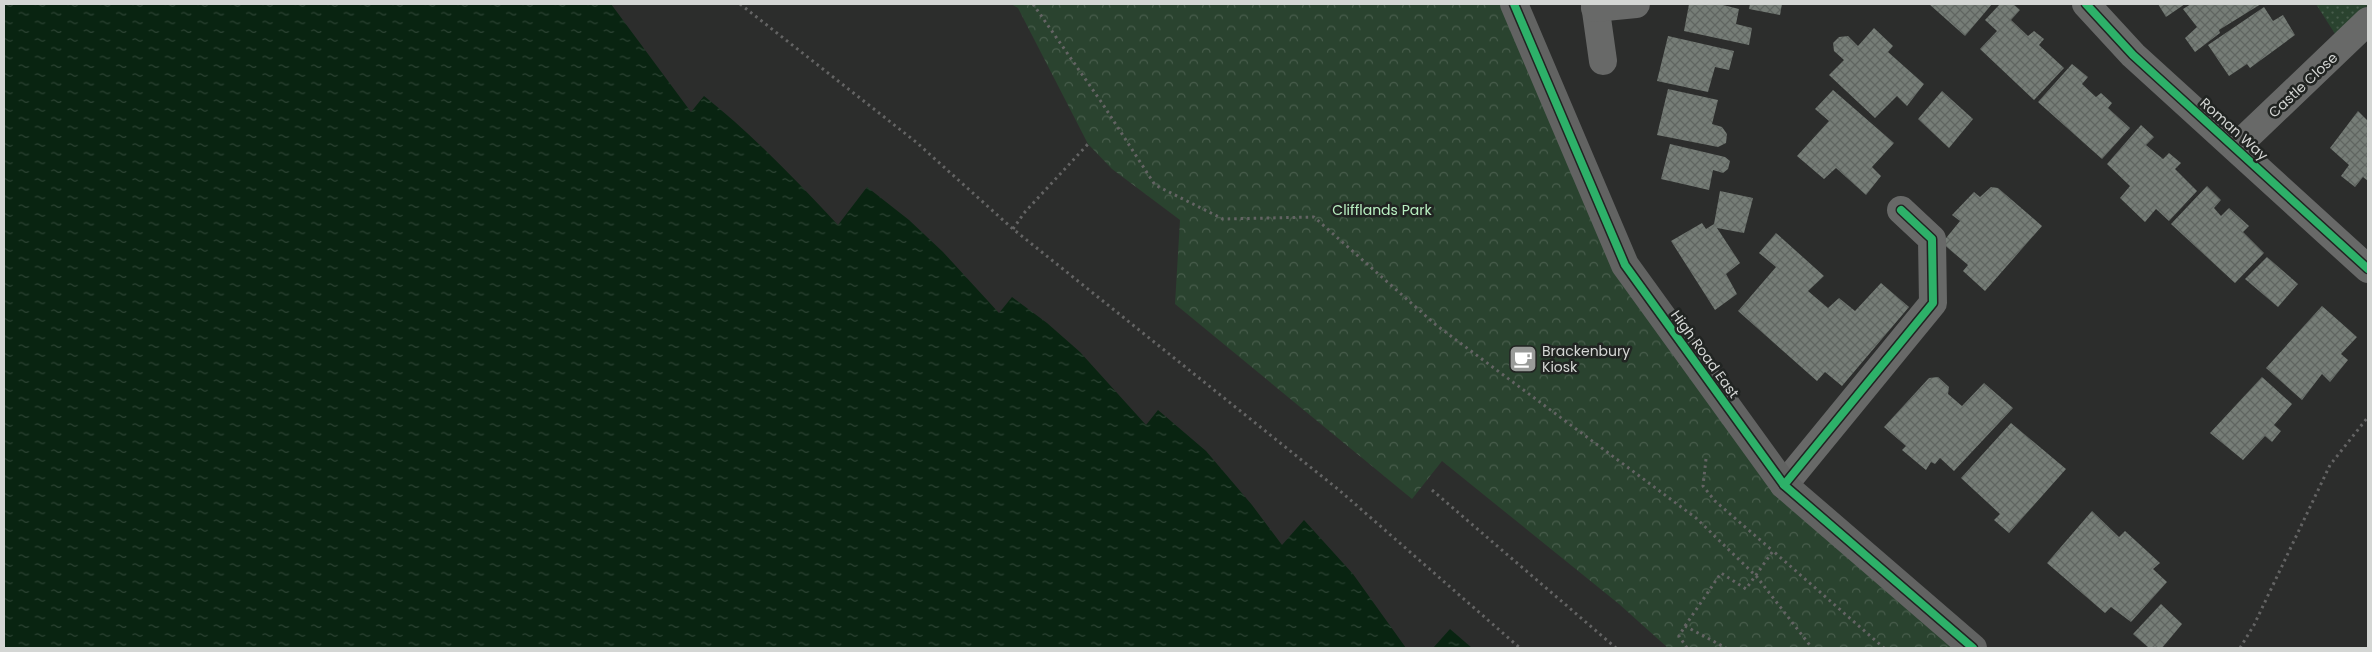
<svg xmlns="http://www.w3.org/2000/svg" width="2372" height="652" viewBox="0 0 2372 652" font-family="Poppins,sans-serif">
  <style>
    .grass { fill: url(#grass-dots) }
    .forest { fill: url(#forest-crowns) }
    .water { fill: url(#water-ripples) }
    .building { fill: url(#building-cross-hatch) }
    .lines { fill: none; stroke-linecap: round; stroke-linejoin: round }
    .path { stroke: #646464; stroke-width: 3; stroke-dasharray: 2.5 4; stroke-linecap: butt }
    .street { stroke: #686968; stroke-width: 28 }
    .secondary { stroke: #626362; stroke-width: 28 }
    .cycleway-casing { stroke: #212422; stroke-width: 11 }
    .cycleway { stroke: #2db169; stroke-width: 8 }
    .labels { text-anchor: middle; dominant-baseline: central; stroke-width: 5; stroke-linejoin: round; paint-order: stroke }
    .street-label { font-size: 14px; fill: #d4d6d4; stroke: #212422 }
    .park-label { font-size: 14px; fill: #b8efc1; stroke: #212422 }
    .poi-label { font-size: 14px; fill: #d4d6d4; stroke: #212422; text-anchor: start }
  </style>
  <defs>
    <pattern id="grass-dots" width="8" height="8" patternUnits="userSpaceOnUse" patternTransform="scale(1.25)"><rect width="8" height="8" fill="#2a432f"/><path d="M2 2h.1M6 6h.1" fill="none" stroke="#485d4c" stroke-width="1.8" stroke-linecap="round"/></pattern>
    <pattern id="forest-crowns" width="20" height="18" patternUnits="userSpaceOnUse" patternTransform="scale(1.25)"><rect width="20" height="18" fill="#2a432f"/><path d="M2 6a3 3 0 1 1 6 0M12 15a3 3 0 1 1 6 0" fill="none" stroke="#485d4c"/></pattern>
    <pattern id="water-ripples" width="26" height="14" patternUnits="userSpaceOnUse" patternTransform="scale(1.25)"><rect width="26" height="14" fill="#092411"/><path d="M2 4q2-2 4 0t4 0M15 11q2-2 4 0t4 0" fill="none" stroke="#2c4333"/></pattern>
    <pattern id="building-cross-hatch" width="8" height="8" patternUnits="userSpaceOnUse" patternTransform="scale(1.25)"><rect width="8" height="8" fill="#767d77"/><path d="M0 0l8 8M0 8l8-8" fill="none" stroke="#606561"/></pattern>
  </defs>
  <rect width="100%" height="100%" fill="#2c2d2c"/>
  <polygon class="grass" points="2316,4 2368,4 2368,5 2337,37"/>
  <polygon class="forest" points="1011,4 1514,4 1625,265 1784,485 1973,648 1668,648 1619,604 1442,461 1412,499 1175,304 1180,220 1112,169 1088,144 1018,8"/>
  <g class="water">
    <path d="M 4,4 L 611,4 L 691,112 L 704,96 C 753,135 795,179 838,225 L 867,187 L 909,220 L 943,252 L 999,313 L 1012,297 L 1047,323 L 1080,352 L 1146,425 L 1158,410 L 1206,451 L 1252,505 L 1282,545 L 1304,520 L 1353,574 L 1406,648 L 4,648 Z"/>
    <polygon points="1450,629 1472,648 1433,648"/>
  </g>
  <g class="building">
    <polygon points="1689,4 1719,4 1739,9 1736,24 1752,28 1749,45 1684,31"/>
    <polygon points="1750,4 1782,4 1780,15 1749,9"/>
    <polygon points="1929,4 1992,4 1965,36"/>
    <polygon points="2000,4 2013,4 2020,10 2011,20 2028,36 2034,31 2044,39 2039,45 2064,68 2034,100 1980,49 1997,31 1985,20"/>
    <polygon points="2158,4 2185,4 2166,17"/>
    <polygon points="2191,4 2261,4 2219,30 2220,33 2195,52 2185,38 2197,27 2183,9"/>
    <polygon points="2264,7 2273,21 2283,15 2295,35 2250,68 2247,64 2229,76 2208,45"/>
    <polygon points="1874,28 1893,46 1888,52 1924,84 1907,106 1897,96 1875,118 1829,75 1844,60 1834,51 1833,43 1839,37 1848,36 1858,46"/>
    <polygon points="1668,36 1734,51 1729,70 1715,67 1708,92 1657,81"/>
    <polygon points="2072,64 2088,77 2082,84 2096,97 2101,93 2112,103 2108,108 2130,128 2102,159 2038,102"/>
    <polygon points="1668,89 1718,100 1712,124 1722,127 1727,134 1726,143 1718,147 1657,135"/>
    <polygon points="1833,90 1894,143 1872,167 1881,176 1866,195 1836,168 1824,179 1797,156 1829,121 1815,109"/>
    <polygon points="1942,91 1973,119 1949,148 1918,119"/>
    <polygon points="2358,111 2368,121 2368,181 2363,177 2355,187 2341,176 2349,165 2330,148"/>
    <polygon points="2141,125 2154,137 2146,145 2163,159 2169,153 2181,163 2175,169 2197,191 2169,221 2156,209 2145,222 2120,198 2130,186 2107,164"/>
    <polygon points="1670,144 1725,157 1730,161 1728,169 1723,173 1713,170 1709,190 1661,179"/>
    <polygon points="2207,186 2221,200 2214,208 2221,216 2229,208 2249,226 2243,232 2264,253 2235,283 2171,224"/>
    <polygon points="1991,187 1998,188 2042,226 1985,291 1963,271 1968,265 1942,243 1960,221 1952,215 1974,192 1980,197"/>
    <polygon points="1720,191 1753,198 1744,233 1717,228 1740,263 1726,274 1737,294 1715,310 1671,241 1702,223 1706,229 1714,224"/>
    <polygon points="1776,233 1824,276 1808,291 1828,308 1839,298 1855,311 1881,283 1909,307 1842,386 1825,372 1817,381 1738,311 1776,267 1759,253"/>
    <polygon points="2267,257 2298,284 2278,307 2245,279"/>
    <polygon points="2322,306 2357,337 2341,354 2348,360 2330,382 2322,374 2302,400 2266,368"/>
    <polygon points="1938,377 1949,387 1948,394 1962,406 1984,383 2013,408 1954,471 1940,458 1935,464 1931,462 1926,470 1902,450 1906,446 1884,427 1929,378"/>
    <polygon points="2262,377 2292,404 2274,425 2281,431 2272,442 2265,436 2243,460 2210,433"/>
    <polygon points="2011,423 2066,469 2009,533 1994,520 2000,514 1961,478"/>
    <polygon points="2092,511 2119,537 2125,531 2160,563 2153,569 2167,582 2131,622 2111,607 2105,613 2047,563"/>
    <polygon points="2161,604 2182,624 2162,648 2149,648 2133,634"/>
  </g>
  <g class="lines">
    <g class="path">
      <polyline points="740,4 916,142 1013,229 1339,490 1520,648"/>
      <polyline points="1033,4 1102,103 1155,185 1223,219 1314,217 1436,325 1696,518 1757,577 1812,648"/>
      <polyline points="1013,229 1024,213 1088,144"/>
      <polyline points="1706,459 1703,486 1715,501 1773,551"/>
      <polyline points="1432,490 1616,648"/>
      <polyline points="1685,626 1721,573 1746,589 1773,551 1884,648"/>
      <polyline points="1687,648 1679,636 1685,626 1726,648"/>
      <polyline points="2240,648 2254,625 2330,465 2368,417"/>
    </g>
    <g class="street">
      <polyline points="1595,4 1603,61"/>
      <polyline points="2086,4 2133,55 2368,269"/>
      <polyline points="1595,8 1636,4"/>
      <polyline points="2236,147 2368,21"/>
      <polyline points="1784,485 1933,303 1932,239 1901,210"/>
    </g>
    <polyline class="secondary" points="1514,4 1625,265 1784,485 1973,648"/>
    <defs>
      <g id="cycleway">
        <polyline points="1514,4 1625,265 1784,485 1973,648"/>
        <polyline points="2086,4 2133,55 2368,269"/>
        <polyline points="1784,485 1933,303 1932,239 1901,210"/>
      </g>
    </defs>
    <use href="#cycleway" class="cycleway-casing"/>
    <use href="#cycleway" class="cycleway"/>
  </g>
  <defs>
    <symbol id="cafe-square" viewBox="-11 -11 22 22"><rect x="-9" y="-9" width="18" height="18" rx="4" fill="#999b99" stroke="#212422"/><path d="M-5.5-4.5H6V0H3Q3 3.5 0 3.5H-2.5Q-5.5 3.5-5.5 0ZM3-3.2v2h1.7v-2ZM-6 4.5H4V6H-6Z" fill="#fff"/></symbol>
  </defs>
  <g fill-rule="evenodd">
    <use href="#cafe-square" x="1507" y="343" width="32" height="32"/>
  </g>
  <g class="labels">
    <g class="street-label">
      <text transform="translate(2303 85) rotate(-43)">Castle Close</text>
      <text transform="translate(2234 129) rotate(42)">Roman Way</text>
      <text transform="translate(1705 354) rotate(54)">High Road East</text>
    </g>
    <g class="park-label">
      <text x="1382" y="210">Clifflands Park</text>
    </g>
    <g class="poi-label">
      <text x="1542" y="351">Brackenbury<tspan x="1542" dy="16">Kiosk</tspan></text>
    </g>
  </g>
  <rect width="2372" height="652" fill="none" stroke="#d4d6d4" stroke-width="10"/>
</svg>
